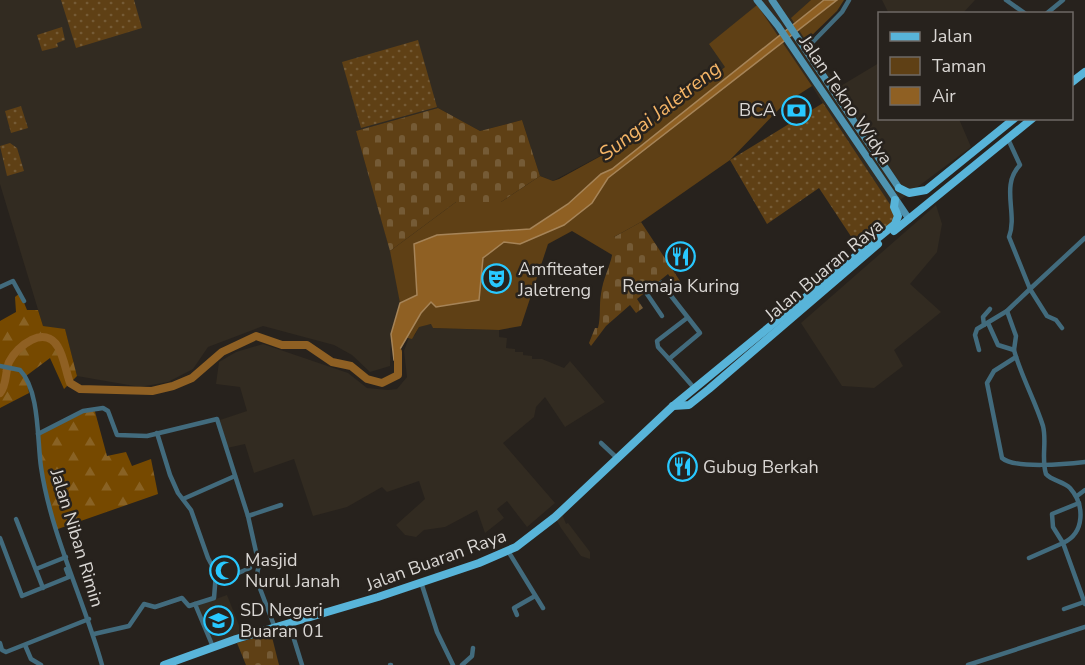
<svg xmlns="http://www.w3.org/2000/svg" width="1085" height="665" viewBox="0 0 1085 665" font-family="'Nunito Sans',sans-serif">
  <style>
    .built { fill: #322b21 }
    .grass { fill: url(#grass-dots) }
    .forest { fill: url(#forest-firs) }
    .cemetery { fill: url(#cemetery-stones) }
    .park { fill: #5f4015 }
    .water { fill: #8f6023; stroke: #a68458; stroke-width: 1.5 }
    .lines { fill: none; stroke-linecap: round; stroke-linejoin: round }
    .river { stroke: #8f6023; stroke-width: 8 }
    .minor { stroke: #426b7d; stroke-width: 4.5 }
    .secondary { stroke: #4f94b1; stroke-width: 7 }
    .primary { stroke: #58b4d9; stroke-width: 8 }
    .labels { text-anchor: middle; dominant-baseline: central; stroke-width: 5; stroke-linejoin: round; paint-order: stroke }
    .street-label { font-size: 18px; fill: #dad7d4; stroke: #27221d }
    .poi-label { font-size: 18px; fill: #dad7d4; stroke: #27221d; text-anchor: start }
    .water-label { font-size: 20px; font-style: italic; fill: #f4b466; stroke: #27221d }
  </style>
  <defs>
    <pattern id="grass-dots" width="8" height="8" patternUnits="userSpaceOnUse" patternTransform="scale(1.5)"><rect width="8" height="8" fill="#5f4015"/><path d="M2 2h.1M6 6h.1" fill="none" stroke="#755b36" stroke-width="1.8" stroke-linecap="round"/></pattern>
    <pattern id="forest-firs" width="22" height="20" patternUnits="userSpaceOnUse" patternTransform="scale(1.5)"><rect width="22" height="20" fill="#764900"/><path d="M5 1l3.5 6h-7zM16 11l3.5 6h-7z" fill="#896224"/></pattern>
    <pattern id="cemetery-stones" width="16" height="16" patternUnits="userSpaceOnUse" patternTransform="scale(1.5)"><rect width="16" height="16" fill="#5f4015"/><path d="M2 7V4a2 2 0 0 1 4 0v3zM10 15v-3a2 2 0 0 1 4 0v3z" fill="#755b36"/></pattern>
  </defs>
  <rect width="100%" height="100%" fill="#27221d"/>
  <g class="built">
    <polygon points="0,0 811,0 792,18 839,87 879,63 880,118 959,119 971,147 888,209 812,86 756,5 725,67 630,140 553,181 540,176 522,120 480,131 438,108 356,131 395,267 400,303 391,334 390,366 370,372 352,355 334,345 263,326 208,347 193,369 168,382 140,387 77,376 65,330 43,326 0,184"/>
    <polygon points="882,0 975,0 963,13 889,14"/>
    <polygon points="936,205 942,224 937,252 910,284 941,312 894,350 903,366 874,388 842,386 801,323"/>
    <polygon points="432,324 433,328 499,330 499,337 507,338 506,348 515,349 515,352 523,352 523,355 532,356 532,359 542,359 564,368 570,361 605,402 565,427 545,397 536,407 534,417 503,443 555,503 527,527 507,501 497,509 504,518 485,533 477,510 445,527 424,530 416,537 405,535 396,525 425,499 419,481 387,492 382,487 347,507 313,516 294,459 254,473 245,444 227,448 220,420 247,411 240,387 216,384 219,362 236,352 263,344 348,373 367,388 388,390 397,389 407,377 404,351 409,337 415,335 419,326"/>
    <polygon points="562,514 566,524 568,523 590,552 590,559 581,556 561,528 556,519"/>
    <polygon points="227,595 242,633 210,644 196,606"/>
  </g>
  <g class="grass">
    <polygon points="61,0 134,0 142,28 76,48"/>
    <polygon points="62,27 65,40 57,43 58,47 42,51 37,35"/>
    <polygon points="418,40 437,107 361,128 342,62"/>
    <polygon points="823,103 895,212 894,220 860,250 819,188 767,224 730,160"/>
    <polygon points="21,106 28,128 11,133 5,111"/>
    <polygon points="10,143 17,148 24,171 7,176 0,146"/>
  </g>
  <g class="forest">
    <polygon points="20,293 27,310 38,310 43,326 65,329 77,376 64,389 50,358 26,376 29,393 0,408 0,321 16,312 15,297"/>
    <polygon points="94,408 107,456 126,452 132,466 151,459 158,494 55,530 45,487 38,434"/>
  </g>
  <g class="cemetery">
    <polygon points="438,108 480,131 522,120 540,176 501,202 456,202 390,251 356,131"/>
    <path d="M 641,222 L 680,281 L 675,284 L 668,274 L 637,299 L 643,308 L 636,313 L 630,305 L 606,326 L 591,346 L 589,343 L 595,328 L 598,328 C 601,317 599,305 601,294 C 604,272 614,263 614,237 Z"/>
    <polygon points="271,633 279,665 246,665 237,643"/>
  </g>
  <g class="park">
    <polygon points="811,0 844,0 837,11 806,41 791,18"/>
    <polygon points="757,5 812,86 784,104 730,160 641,222 614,237 614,256 572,231 548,244 521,326 499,330 433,328 431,324 419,327 412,339 391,334 400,303 390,251 456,202 501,202 540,176 553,181 559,179 630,140 725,67 709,44"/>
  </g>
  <polygon class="water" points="824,0 837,0 608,178 592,203 564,225 520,244 504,242 483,258 479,300 436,307 431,302 421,313 400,349 400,364 394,360 391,334 400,303 417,295 414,244 437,235 530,229 568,204 601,174 612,169"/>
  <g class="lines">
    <path class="river" d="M 0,393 C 7,385 5,372 9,362 C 17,346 45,324 58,347 C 64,357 66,372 70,383 L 80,389 L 152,391 L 173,386 L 192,378 L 222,352 L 256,336 L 282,345 L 307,345 L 332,362 L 351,366 L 367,379 L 382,383 L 398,375 L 398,352"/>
    <g class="minor">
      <polyline points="1006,0 1026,14"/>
      <polyline points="1046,14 1063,0"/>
      <polyline points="806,49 842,12 849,0"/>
      <path d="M 1008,139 L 1020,165 C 1000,186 1018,213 1009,237 L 1030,289 L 1085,238"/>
      <polyline points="0,287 13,281 24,301"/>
      <polyline points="1007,311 1016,336 1014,350"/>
      <polyline points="662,316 647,294 661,283 700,333 669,359 695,389"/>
      <path d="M 988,323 L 998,345 L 1014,350 C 1021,376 1035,400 1043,426 C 1047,442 1041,458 1046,474 C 1052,481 1063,481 1070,488 C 1085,505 1085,533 1063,543 L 1085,604"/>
      <polyline points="984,325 983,317 990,309"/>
      <polyline points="979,350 975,335 977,329 1007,311 1030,289 1047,316 1056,320 1062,328"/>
      <path d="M 1016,357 L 994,371 L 987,383 L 1002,458 C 1014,469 1068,464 1085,462"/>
      <polyline points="669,359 658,347 657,341 687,318"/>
      <path d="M 0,366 L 20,370 C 40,391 37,440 41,467 C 51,535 84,600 102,665"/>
      <polyline points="157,433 170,475 178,493 191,510 208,558 216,573 214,598 195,604 213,647"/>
      <polyline points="38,434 83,411 103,408 108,411 117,435 147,436 217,419 248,516 259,565 256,578 275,628"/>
      <polyline points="601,443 617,458"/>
      <polyline points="1077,496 1085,490"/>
      <polyline points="183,499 235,476"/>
      <polyline points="248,516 281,505"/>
      <polyline points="16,519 43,588"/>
      <polyline points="0,538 22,596 69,577 66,569"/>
      <polyline points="508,551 543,608"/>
      <polyline points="1029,558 1063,543 1053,527 1052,514 1079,503"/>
      <polyline points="36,569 66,557"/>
      <polyline points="217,579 229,577 250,568"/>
      <polyline points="421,582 437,632 453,665"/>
      <polyline points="1064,609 1084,602"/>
      <polyline points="517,615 514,608 535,596"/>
      <polyline points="289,623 302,665"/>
      <polyline points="94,634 129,626 144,604 155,607 182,598 189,606 195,604"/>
      <polyline points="0,643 2,650 6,652 89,619"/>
      <polyline points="25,645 31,659 41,665"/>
      <polyline points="390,665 391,665"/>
      <polyline points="462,665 472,656 473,648"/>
      <polyline points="968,665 1085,627"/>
    </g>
    <g class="secondary">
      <polyline points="757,0 778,26 909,219"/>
      <polyline points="772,0 899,188"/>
    </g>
    <g class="primary">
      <polyline points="1072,82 1085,72"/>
      <polyline points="899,188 909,193 926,190 1015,118"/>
      <polyline points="894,231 1033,118"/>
      <polyline points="673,406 689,405 709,389 878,244"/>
      <polyline points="164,665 236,639 378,597 479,563 516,547 555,517 673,406 895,224 898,216 894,207 895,200"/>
    </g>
  </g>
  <defs>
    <symbol id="bank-ring" viewBox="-11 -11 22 22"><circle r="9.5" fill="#27221d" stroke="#28c8ff" stroke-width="1.5"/><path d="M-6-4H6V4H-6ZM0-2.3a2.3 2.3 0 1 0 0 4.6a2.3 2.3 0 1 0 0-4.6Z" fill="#28c8ff"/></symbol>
    <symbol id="restaurant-ring" viewBox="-11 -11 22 22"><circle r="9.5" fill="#27221d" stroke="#28c8ff" stroke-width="1.5"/><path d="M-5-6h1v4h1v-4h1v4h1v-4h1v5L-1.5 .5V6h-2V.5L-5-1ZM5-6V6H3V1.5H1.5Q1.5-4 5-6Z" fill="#28c8ff"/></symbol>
    <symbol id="theatre-ring" viewBox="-11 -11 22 22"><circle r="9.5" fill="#27221d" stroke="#28c8ff" stroke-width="1.5"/><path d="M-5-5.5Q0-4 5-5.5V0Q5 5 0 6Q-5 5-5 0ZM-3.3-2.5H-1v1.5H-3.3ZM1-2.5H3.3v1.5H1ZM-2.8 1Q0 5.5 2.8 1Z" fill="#28c8ff"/></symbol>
    <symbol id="mosque-ring" viewBox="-11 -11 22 22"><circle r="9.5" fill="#27221d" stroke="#28c8ff" stroke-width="1.5"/><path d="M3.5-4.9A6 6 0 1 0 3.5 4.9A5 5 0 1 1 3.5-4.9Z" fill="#28c8ff"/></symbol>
    <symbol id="school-ring" viewBox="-11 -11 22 22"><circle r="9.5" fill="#27221d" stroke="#28c8ff" stroke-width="1.5"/><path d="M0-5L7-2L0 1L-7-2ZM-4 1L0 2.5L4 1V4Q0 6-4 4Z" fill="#28c8ff"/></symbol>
  </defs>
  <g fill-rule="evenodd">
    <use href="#bank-ring" x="780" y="94" width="33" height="33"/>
    <use href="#restaurant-ring" x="664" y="240" width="33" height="33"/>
    <use href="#theatre-ring" x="480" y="262" width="33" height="33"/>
    <use href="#restaurant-ring" x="666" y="450" width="33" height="33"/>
    <use href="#mosque-ring" x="208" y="554" width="33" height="33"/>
    <use href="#school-ring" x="202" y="604" width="33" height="33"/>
  </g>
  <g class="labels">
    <g class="street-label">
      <text transform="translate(846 100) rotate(56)">Jalan Tekno Widya</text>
      <text transform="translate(824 270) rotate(-40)">Jalan Buaran Raya</text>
      <text transform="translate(77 538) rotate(73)">Jalan Niban Rimin</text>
      <text transform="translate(436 560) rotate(-20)">Jalan Buaran Raya</text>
    </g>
    <g class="poi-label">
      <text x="776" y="110" text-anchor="end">BCA</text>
      <text x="518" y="269">Amfiteater<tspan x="518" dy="21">Jaletreng</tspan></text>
      <text x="681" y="286" text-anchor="middle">Remaja Kuring</text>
      <text x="703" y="467">Gubug Berkah</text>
      <text x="245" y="560">Masjid<tspan x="245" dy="21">Nurul Janah</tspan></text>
      <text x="240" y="610">SD Negeri<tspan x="240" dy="21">Buaran 01</tspan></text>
    </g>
    <g class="water-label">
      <text transform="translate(660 111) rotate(-38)">Sungai Jaletreng</text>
    </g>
  </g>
  <rect x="878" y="12" width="195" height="108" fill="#27221d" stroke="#6f6a66" stroke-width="1.5"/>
  <rect x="890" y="32" width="30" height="9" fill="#58b4d9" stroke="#6f6a66" stroke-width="1.5"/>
  <text x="932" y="42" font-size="18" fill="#dad7d4">Jalan</text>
  <rect x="890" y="57" width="30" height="18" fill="#5f4015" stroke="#6f6a66" stroke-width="1.5"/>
  <text x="932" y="72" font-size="18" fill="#dad7d4">Taman</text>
  <rect x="890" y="87" width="30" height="18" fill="#8f6023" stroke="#6f6a66" stroke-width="1.5"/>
  <text x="932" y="102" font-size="18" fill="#dad7d4">Air</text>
</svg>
